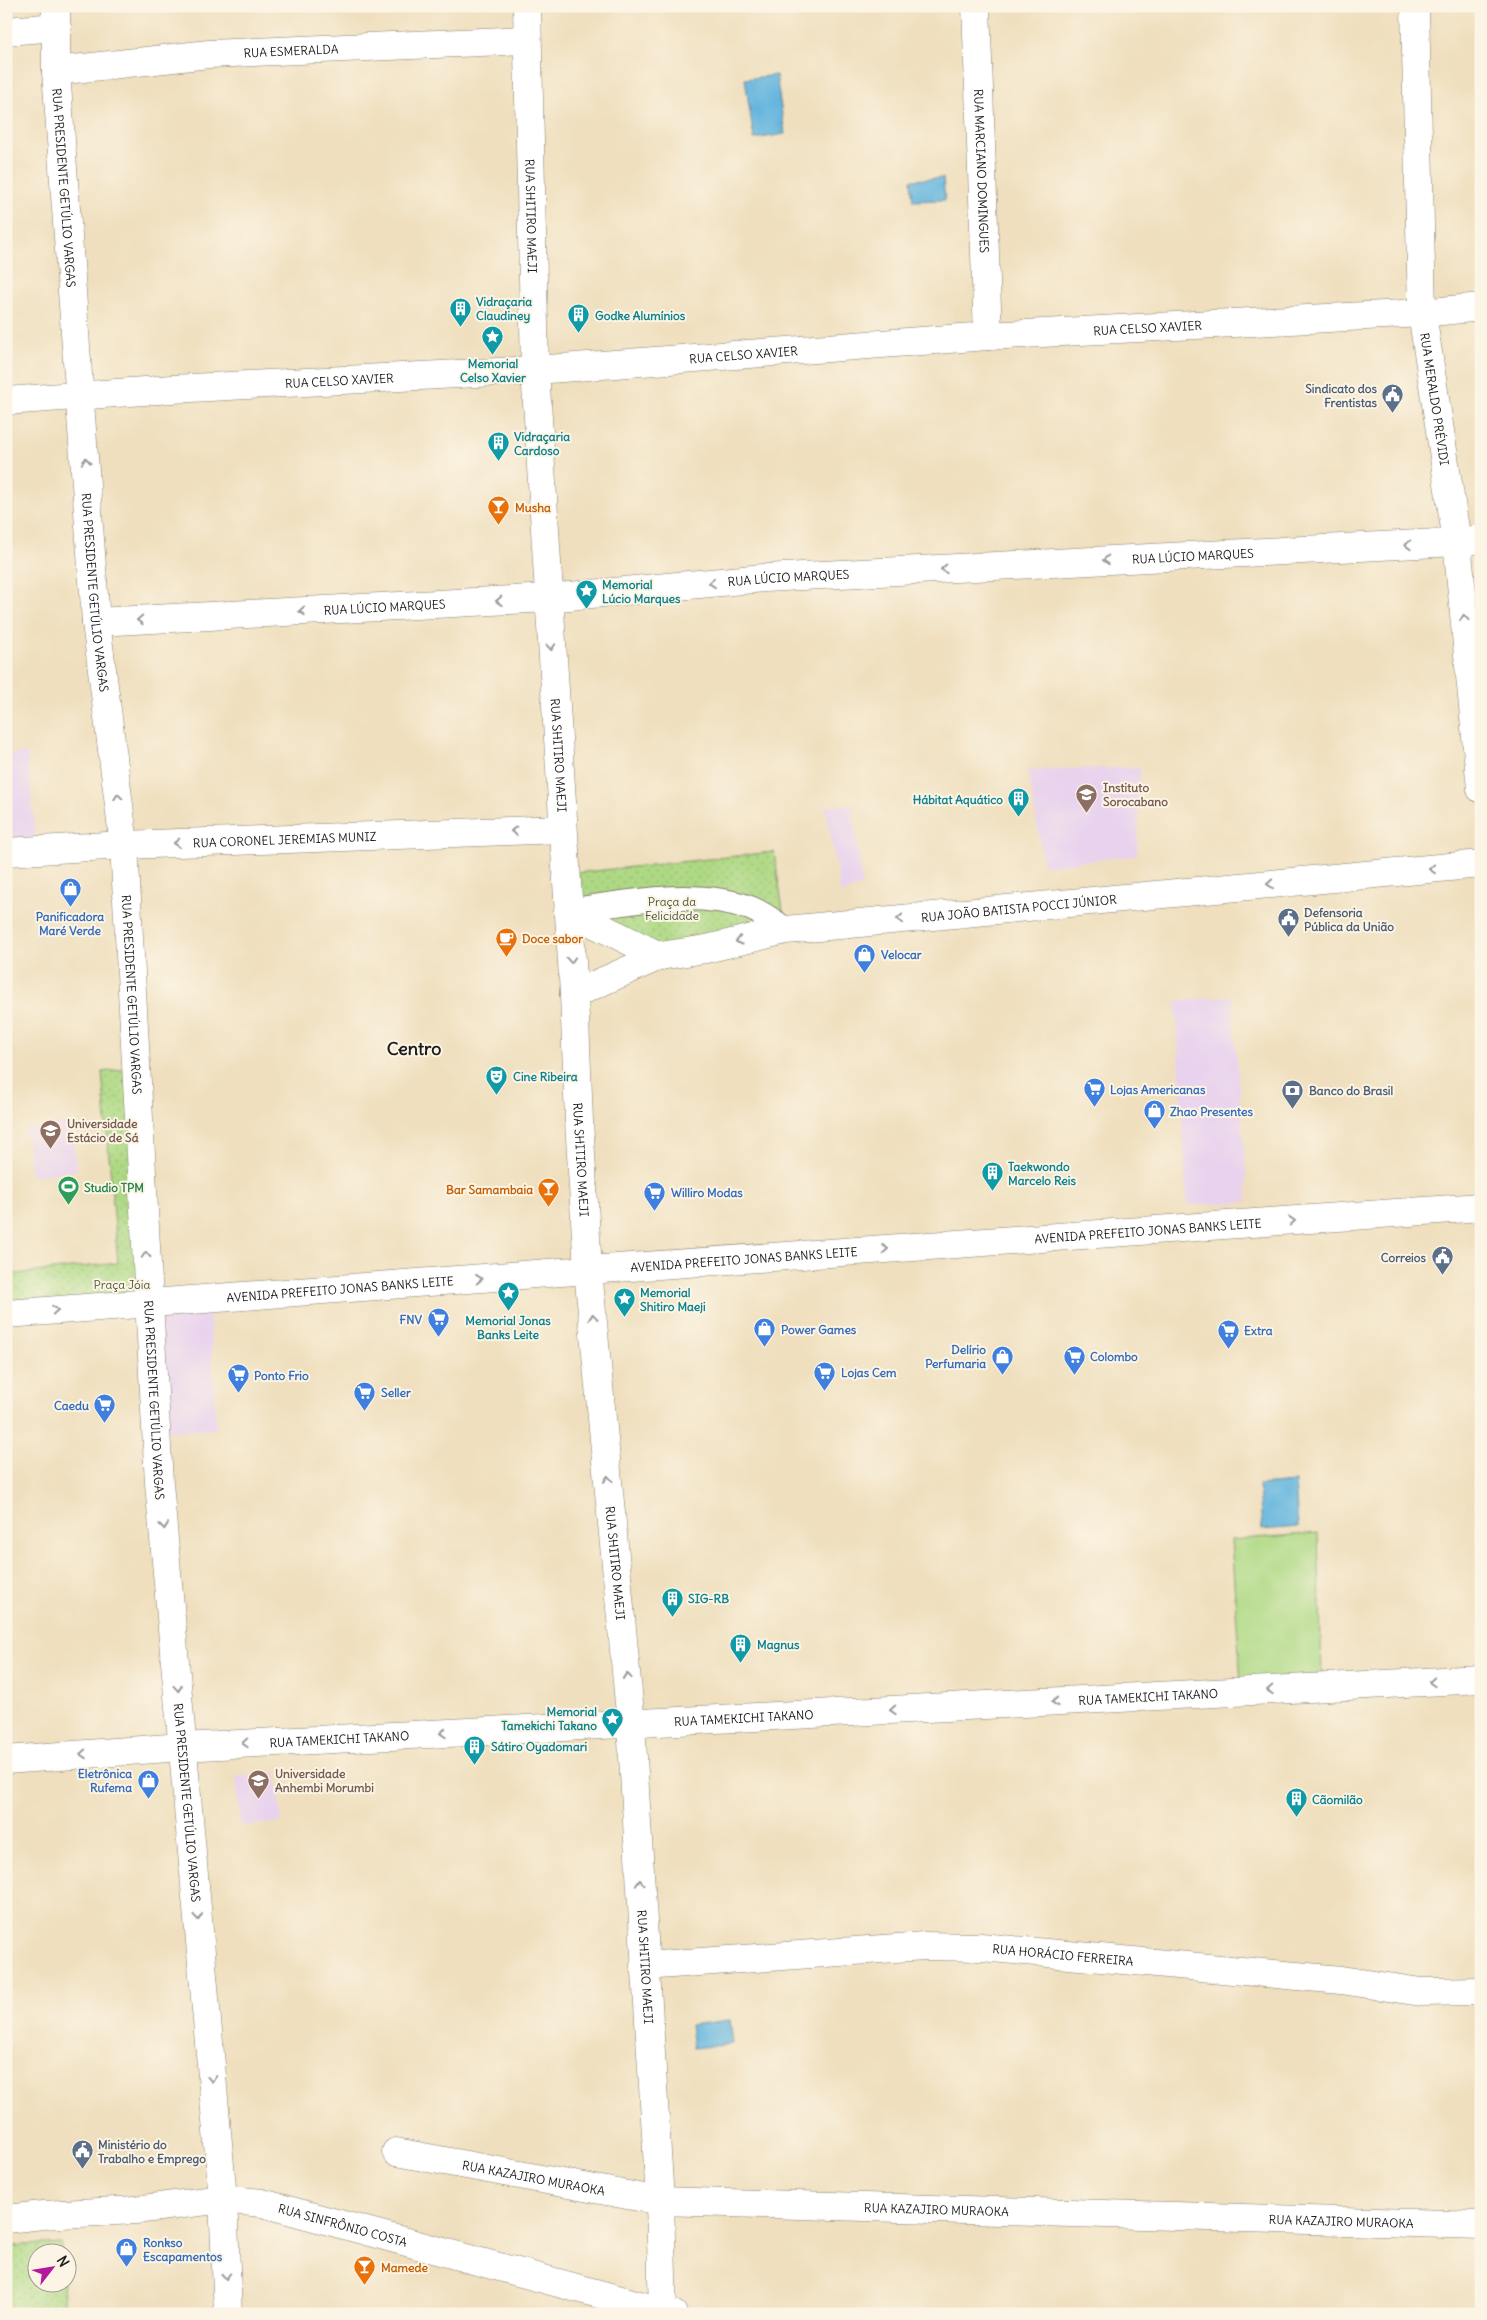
<svg xmlns="http://www.w3.org/2000/svg" width="1487" height="2320" viewBox="0 0 1487 2320" font-family="Delius,sans-serif">
  <style>
    .built { fill: #e8d2ee }
    .park { fill: url(#park-dots); stroke: #657a50 }
    .pitch { fill: #aed984; stroke: #657a50 }
    .water { fill: #63b5de; stroke: #40687d }
    .lines { fill: none; stroke-linecap: round; stroke-linejoin: round }
    .pedestrian-casing { stroke: #867e6d; stroke-width: 26 }
    .minor-casing { stroke: #867e6d; stroke-width: 29 }
    .pedestrian { stroke: #fff; stroke-width: 24 }
    .minor { stroke: #fff; stroke-width: 28 }
    .oneway { stroke: #999 }
    .labels { text-anchor: middle; dominant-baseline: central; stroke-width: 4; stroke-linejoin: round; paint-order: stroke }
    .street-label { font-size: 12px; fill: #1c1c1c; stroke: #fcf5e5 }
    .culture-label { font-size: 12px; font-weight: bold; fill: #0d838f; stroke: #fcf5e5; text-anchor: start }
    .service-label { font-size: 12px; font-weight: bold; fill: #4e5e75; stroke: #fcf5e5; text-anchor: start }
    .food-label { font-size: 12px; font-weight: bold; fill: #c56008; stroke: #fcf5e5; text-anchor: start }
    .education-label { font-size: 12px; font-weight: bold; fill: #785e54; stroke: #fcf5e5; text-anchor: start }
    .park-label { font-size: 12px; fill: #48553b; stroke: #fcf5e5 }
    .shop-label { font-size: 12px; font-weight: bold; fill: #366cbe; stroke: #fcf5e5; text-anchor: start }
    .leisure-label { font-size: 12px; font-weight: bold; fill: #27864d; stroke: #fcf5e5; text-anchor: start }
    .district-label { font-size: 18px; font-weight: bold; fill: #1c1c1c; stroke: #fcf5e5 }
  </style>
  <defs>
    <pattern id="park-dots" width="8" height="8" patternUnits="userSpaceOnUse" patternTransform="scale(1.25)"><rect width="8" height="8" fill="#aed984"/><path d="M2 2h.1M6 6h.1" fill="none" stroke="#95ba71" stroke-width="1.8" stroke-linecap="round"/></pattern>
  </defs>
  <rect width="100%" height="100%" fill="#fcf5e5"/>
  <filter id="ink" filterUnits="userSpaceOnUse"><feTurbulence type="fractalNoise" baseFrequency=".02" numOctaves="2"/><feDisplacementMap in="SourceGraphic" scale="10" xChannelSelector="R" yChannelSelector="G"/><feConvolveMatrix kernelMatrix="1 2 1 2 8 2 1 2 1" color-interpolation-filters="sRGB"/></filter>
  <filter id="wash" filterUnits="userSpaceOnUse"><feTurbulence type="fractalNoise" baseFrequency=".0096" numOctaves="4" result="noise"/><feDisplacementMap in="SourceGraphic" scale="20" xChannelSelector="R" yChannelSelector="G"/><feGaussianBlur stdDeviation="1.12" result="paint"/><feColorMatrix in="noise" values="0 0 0 0 0 0 0 0 0 0 0 0 0 0 0 0 0 1.4 0 .05"/><feComposite in="paint" operator="in"/></filter>
  <g filter="url(#wash)">
    <rect width="100%" height="100%" fill="#efdfbe"/>
    <g class="built">
      <polygon points="27,753 37,849 6,851 6,754"/>
      <polygon points="1140,767 1137,855 1044,866 1028,770"/>
      <polygon points="852,805 862,885 841,894 825,806"/>
      <polygon points="1232,996 1248,1202 1187,1205 1176,1001"/>
      <polygon points="71,1123 77,1170 32,1176 25,1129"/>
      <polygon points="209,1301 216,1429 160,1432 151,1305"/>
      <polygon points="276,1772 282,1822 241,1826 236,1777"/>
    </g>
    <g class="park">
      <polygon points="774,852 786,930 660,956 568,911 566,874"/>
      <polygon points="135,1068 148,1303 6,1314 6,1275 118,1263 102,1072"/>
      <polygon points="61,2243 62,2252 38,2252 38,2282 63,2283 65,2314 6,2314 6,2246"/>
    </g>
    <polygon class="pitch" points="1318,1533 1322,1678 1241,1682 1231,1540"/>
    <g class="water">
      <polygon points="776,75 785,134 754,139 745,79"/>
      <polygon points="943,178 945,200 913,201 911,180"/>
      <polygon points="1295,1482 1298,1527 1262,1530 1259,1485"/>
      <polygon points="730,2020 733,2044 693,2048 690,2025"/>
    </g>
  </g>
  <g filter="url(#ink)">
    <g class="lines">
      <defs>
        <path id="pedestrian" d="M 568,911 C 624,903 695,888 750,908 C 763,913 775,922 786,930"/>
        <g id="minor">
          <path id="s1" d="M 56,6 L 56,71 L 96,622 L 124,845 L 159,1483 L 223,2199 L 228,2314"/>
          <path id="s2" d="M 527,6 L 535,370 L 574,994 L 579,1121 L 588,1270 L 631,1724 L 660,2201 L 663,2314"/>
          <path id="s3" d="M 976,6 L 988,336"/>
          <path id="s4" d="M 1415,6 L 1422,313 L 1457,542 L 1481,789"/>
          <polyline points="6,31 57,27"/>
          <path id="s5" d="M 56,71 L 209,54 L 527,40"/>
          <path id="s6" d="M 6,401 L 172,389 L 535,370 L 988,336 L 1422,313 L 1481,307"/>
          <path id="s7" d="M 96,622 L 548,598 L 764,578 L 1457,542 L 1481,539"/>
          <path id="s8" d="M 6,852 L 124,845 L 563,829"/>
          <path id="s9" d="M 568,911 L 660,956 L 706,949 L 786,930 L 1481,864"/>
          <polyline points="574,994 660,956"/>
          <path id="s10" d="M 6,1314 L 588,1270 L 1481,1207"/>
          <path id="s11" d="M 6,1760 L 182,1747 L 1481,1679"/>
          <path id="s12" d="M 644,1966 L 924,1946 L 981,1947 L 1341,1980 L 1421,1992 L 1481,1991"/>
          <path id="s13" d="M 396,2152 L 660,2201 L 1481,2225"/>
          <path id="s14" d="M 6,2219 L 43,2215 L 135,2210 L 223,2199 L 262,2203 L 673,2314"/>
        </g>
      </defs>
      <use href="#pedestrian" class="pedestrian-casing"/>
      <use href="#minor" class="minor-casing"/>
      <use href="#pedestrian" class="pedestrian"/>
      <use href="#minor" class="minor"/>
    </g>
    <defs><path id="oneway-chevron" d="M-2-3.5L2.5 0L-2 3.5" fill="none" stroke-width="1.6" stroke-linecap="round" stroke-linejoin="round" transform="scale(1.25)"/></defs>
    <g class="oneway">
      <use href="#oneway-chevron" transform="translate(86 461) rotate(-94)"/>
      <use href="#oneway-chevron" transform="translate(1408 545) rotate(177)"/>
      <use href="#oneway-chevron" transform="translate(1106 560) rotate(177)"/>
      <use href="#oneway-chevron" transform="translate(944 569) rotate(177)"/>
      <use href="#oneway-chevron" transform="translate(712 583) rotate(175)"/>
      <use href="#oneway-chevron" transform="translate(499 601) rotate(177)"/>
      <use href="#oneway-chevron" transform="translate(302 611) rotate(177)"/>
      <use href="#oneway-chevron" transform="translate(1464 618) rotate(-95)"/>
      <use href="#oneway-chevron" transform="translate(140 620) rotate(177)"/>
      <use href="#oneway-chevron" transform="translate(551 647) rotate(86)"/>
      <use href="#oneway-chevron" transform="translate(118 797) rotate(-97)"/>
      <use href="#oneway-chevron" transform="translate(514 831) rotate(178)"/>
      <use href="#oneway-chevron" transform="translate(177 843) rotate(178)"/>
      <use href="#oneway-chevron" transform="translate(1432 869) rotate(175)"/>
      <use href="#oneway-chevron" transform="translate(1270 884) rotate(175)"/>
      <use href="#oneway-chevron" transform="translate(900 919) rotate(175)"/>
      <use href="#oneway-chevron" transform="translate(739 941) rotate(166)"/>
      <use href="#oneway-chevron" transform="translate(571 960) rotate(86)"/>
      <use href="#oneway-chevron" transform="translate(1292 1221) rotate(-4)"/>
      <use href="#oneway-chevron" transform="translate(885 1249) rotate(-4)"/>
      <use href="#oneway-chevron" transform="translate(146 1255) rotate(-93)"/>
      <use href="#oneway-chevron" transform="translate(479 1279) rotate(-5)"/>
      <use href="#oneway-chevron" transform="translate(55 1310) rotate(-4)"/>
      <use href="#oneway-chevron" transform="translate(593 1317) rotate(-95)"/>
      <use href="#oneway-chevron" transform="translate(608 1479) rotate(-95)"/>
      <use href="#oneway-chevron" transform="translate(164 1526) rotate(84)"/>
      <use href="#oneway-chevron" transform="translate(627 1676) rotate(-95)"/>
      <use href="#oneway-chevron" transform="translate(1432 1682) rotate(177)"/>
      <use href="#oneway-chevron" transform="translate(178 1688) rotate(85)"/>
      <use href="#oneway-chevron" transform="translate(1270 1690) rotate(177)"/>
      <use href="#oneway-chevron" transform="translate(1055 1702) rotate(177)"/>
      <use href="#oneway-chevron" transform="translate(893 1710) rotate(177)"/>
      <use href="#oneway-chevron" transform="translate(443 1733) rotate(177)"/>
      <use href="#oneway-chevron" transform="translate(245 1743) rotate(177)"/>
      <use href="#oneway-chevron" transform="translate(83 1754) rotate(176)"/>
      <use href="#oneway-chevron" transform="translate(640 1883) rotate(-93)"/>
      <use href="#oneway-chevron" transform="translate(198 1917) rotate(85)"/>
      <use href="#oneway-chevron" transform="translate(212 2079) rotate(85)"/>
      <use href="#oneway-chevron" transform="translate(226 2276) rotate(87)"/>
    </g>
  </g>
  <defs>
    <symbol id="building-pin" viewBox="-11 -11 22 30"><path d="M0 17L-7.5 6A9.5 9.5 0 1 1 7.5 6Z" fill="#0f9aa8" stroke="#fcf5e5"/><path d="M-4-6H4V6H1V3H-1V6H-4ZM-2.5-4.3h1.7v1.8h-1.7ZM.8-4.3h1.7v1.8H.8ZM-2.5-1h1.7V.8h-1.7ZM.8-1h1.7V.8H.8Z" fill="#fff"/></symbol>
    <symbol id="sight-pin" viewBox="-11 -11 22 30"><path d="M0 17L-7.5 6A9.5 9.5 0 1 1 7.5 6Z" fill="#0f9aa8" stroke="#fcf5e5"/><path d="M0-6L1.8-2.2L6-1.7L2.9 1.2L3.7 5.4L0 3.3L-3.7 5.4L-2.9 1.2L-6-1.7L-1.8-2.2Z" fill="#fff"/></symbol>
    <symbol id="civic-pin" viewBox="-11 -11 22 30"><path d="M0 17L-7.5 6A9.5 9.5 0 1 1 7.5 6Z" fill="#5c6f8a" stroke="#fcf5e5"/><path d="M-.6-6.5H3V-4.5H.6V-3L4-1V1h2V6H-6V1h2V-1L-.6-3ZM-1.2 2.5V6h2.4V2.5Z" fill="#fff"/></symbol>
    <symbol id="bar-pin" viewBox="-11 -11 22 30"><path d="M0 17L-7.5 6A9.5 9.5 0 1 1 7.5 6Z" fill="#e8710a" stroke="#fcf5e5"/><path d="M-6-5H6L.8 .8V4.5H3.5V6h-7V4.5H-.8V.8Z" fill="#fff"/></symbol>
    <symbol id="university-pin" viewBox="-11 -11 22 30"><path d="M0 17L-7.5 6A9.5 9.5 0 1 1 7.5 6Z" fill="#8d6e63" stroke="#fcf5e5"/><path d="M0-5L7-2L0 1L-7-2ZM-4 1L0 2.5L4 1V4Q0 6-4 4Z" fill="#fff"/></symbol>
    <symbol id="shop-pin" viewBox="-11 -11 22 30"><path d="M0 17L-7.5 6A9.5 9.5 0 1 1 7.5 6Z" fill="#3f7fe0" stroke="#fcf5e5"/><path d="M-5-2.5h2.3a2.7 3.5 0 0 1 5.4 0H5L5.5 6h-11ZM-1.5-2.5h3a1.5 2.3 0 0 0-3 0Z" fill="#fff"/></symbol>
    <symbol id="cafe-pin" viewBox="-11 -11 22 30"><path d="M0 17L-7.5 6A9.5 9.5 0 1 1 7.5 6Z" fill="#e8710a" stroke="#fcf5e5"/><path d="M-5.5-4.5H6V0H3Q3 3.5 0 3.5H-2.5Q-5.5 3.5-5.5 0ZM3-3.2v2h1.7v-2ZM-6 4.5H4V6H-6Z" fill="#fff"/></symbol>
    <symbol id="theatre-pin" viewBox="-11 -11 22 30"><path d="M0 17L-7.5 6A9.5 9.5 0 1 1 7.5 6Z" fill="#0f9aa8" stroke="#fcf5e5"/><path d="M-5-5.5Q0-4 5-5.5V0Q5 5 0 6Q-5 5-5 0ZM-3.3-2.5H-1v1.5H-3.3ZM1-2.5H3.3v1.5H1ZM-2.8 1Q0 5.5 2.8 1Z" fill="#fff"/></symbol>
    <symbol id="supermarket-pin" viewBox="-11 -11 22 30"><path d="M0 17L-7.5 6A9.5 9.5 0 1 1 7.5 6Z" fill="#3f7fe0" stroke="#fcf5e5"/><path d="M-6-5.5h2.5l.6 2H6L4.5 2H-2.5L-4.4-4H-6ZM-1.5 3.2a1.3 1.3 0 1 0 .1 0ZM3 3.2a1.3 1.3 0 1 0 .1 0Z" fill="#fff"/></symbol>
    <symbol id="bank-pin" viewBox="-11 -11 22 30"><path d="M0 17L-7.5 6A9.5 9.5 0 1 1 7.5 6Z" fill="#5c6f8a" stroke="#fcf5e5"/><path d="M-6-4H6V4H-6ZM0-2.3a2.3 2.3 0 1 0 0 4.6a2.3 2.3 0 1 0 0-4.6Z" fill="#fff"/></symbol>
    <symbol id="stadium-pin" viewBox="-11 -11 22 30"><path d="M0 17L-7.5 6A9.5 9.5 0 1 1 7.5 6Z" fill="#2e9e5b" stroke="#fcf5e5"/><path d="M0-5a6.5 5 0 1 0 0 10a6.5 5 0 1 0 0-10ZM-3.5-1.8h7v3.6h-7Z" fill="#fff"/></symbol>
  </defs>
  <g fill-rule="evenodd">
    <use href="#building-pin" x="448" y="296" width="25" height="34"/>
    <use href="#building-pin" x="566" y="302" width="25" height="34"/>
    <use href="#sight-pin" x="480" y="324" width="25" height="34"/>
    <use href="#civic-pin" x="1380" y="382" width="25" height="34"/>
    <use href="#building-pin" x="486" y="430" width="25" height="34"/>
    <use href="#bar-pin" x="486" y="494" width="25" height="34"/>
    <use href="#sight-pin" x="574" y="578" width="25" height="34"/>
    <use href="#university-pin" x="1074" y="782" width="25" height="34"/>
    <use href="#building-pin" x="1006" y="786" width="25" height="34"/>
    <use href="#shop-pin" x="58" y="876" width="25" height="34"/>
    <use href="#civic-pin" x="1276" y="906" width="25" height="34"/>
    <use href="#cafe-pin" x="494" y="926" width="25" height="34"/>
    <use href="#shop-pin" x="852" y="942" width="25" height="34"/>
    <use href="#theatre-pin" x="484" y="1064" width="25" height="34"/>
    <use href="#supermarket-pin" x="1082" y="1076" width="25" height="34"/>
    <use href="#bank-pin" x="1280" y="1078" width="25" height="34"/>
    <use href="#shop-pin" x="1142" y="1098" width="25" height="34"/>
    <use href="#university-pin" x="38" y="1118" width="25" height="34"/>
    <use href="#building-pin" x="980" y="1160" width="25" height="34"/>
    <use href="#stadium-pin" x="56" y="1174" width="25" height="34"/>
    <use href="#bar-pin" x="536" y="1176" width="25" height="34"/>
    <use href="#supermarket-pin" x="642" y="1180" width="25" height="34"/>
    <use href="#civic-pin" x="1430" y="1244" width="25" height="34"/>
    <use href="#sight-pin" x="496" y="1280" width="25" height="34"/>
    <use href="#sight-pin" x="612" y="1286" width="25" height="34"/>
    <use href="#supermarket-pin" x="426" y="1306" width="25" height="34"/>
    <use href="#shop-pin" x="752" y="1316" width="25" height="34"/>
    <use href="#supermarket-pin" x="1216" y="1318" width="25" height="34"/>
    <use href="#shop-pin" x="990" y="1344" width="25" height="34"/>
    <use href="#supermarket-pin" x="1062" y="1344" width="25" height="34"/>
    <use href="#supermarket-pin" x="812" y="1360" width="25" height="34"/>
    <use href="#supermarket-pin" x="226" y="1362" width="25" height="34"/>
    <use href="#supermarket-pin" x="352" y="1380" width="25" height="34"/>
    <use href="#supermarket-pin" x="92" y="1392" width="25" height="34"/>
    <use href="#building-pin" x="660" y="1586" width="25" height="34"/>
    <use href="#building-pin" x="728" y="1632" width="25" height="34"/>
    <use href="#sight-pin" x="600" y="1706" width="25" height="34"/>
    <use href="#building-pin" x="462" y="1734" width="25" height="34"/>
    <use href="#shop-pin" x="136" y="1768" width="25" height="34"/>
    <use href="#university-pin" x="246" y="1768" width="25" height="34"/>
    <use href="#building-pin" x="1284" y="1786" width="25" height="34"/>
    <use href="#civic-pin" x="70" y="2138" width="25" height="34"/>
    <use href="#shop-pin" x="114" y="2236" width="25" height="34"/>
    <use href="#bar-pin" x="352" y="2254" width="25" height="34"/>
  </g>
  <g class="labels">
    <g class="street-label">
      <text stroke="none"><textPath href="#s5" startOffset="236">RUA ESMERALDA</textPath></text>
      <text stroke="none"><textPath href="#s3" startOffset="165">RUA MARCIANO DOMINGUES</textPath></text>
      <text stroke="none"><textPath href="#s1" startOffset="182">RUA PRESIDENTE GETÚLIO VARGAS</textPath></text>
      <text stroke="none"><textPath href="#s2" startOffset="210">RUA SHITIRO MAEJI</textPath></text>
      <text stroke="none"><textPath href="#s6" startOffset="1144">RUA CELSO XAVIER</textPath></text>
      <text stroke="none"><textPath href="#s6" startOffset="739">RUA CELSO XAVIER</textPath></text>
      <text stroke="none"><textPath href="#s6" startOffset="334">RUA CELSO XAVIER</textPath></text>
      <text stroke="none"><textPath href="#s4" startOffset="394">RUA MERALDO PRÉVIDI</textPath></text>
      <text stroke="none"><textPath href="#s7" startOffset="1099">RUA LÚCIO MARQUES</textPath></text>
      <text stroke="none"><textPath href="#s7" startOffset="694">RUA LÚCIO MARQUES</textPath></text>
      <text stroke="none"><textPath href="#s1" startOffset="588">RUA PRESIDENTE GETÚLIO VARGAS</textPath></text>
      <text stroke="none"><textPath href="#s7" startOffset="289">RUA LÚCIO MARQUES</textPath></text>
      <text stroke="none"><textPath href="#s2" startOffset="750">RUA SHITIRO MAEJI</textPath></text>
      <text stroke="none"><textPath href="#s8" startOffset="279">RUA CORONEL JEREMIAS MUNIZ</textPath></text>
      <text stroke="none"><textPath href="#s9" startOffset="465">RUA JOÃO BATISTA POCCI JÚNIOR</textPath></text>
      <text stroke="none"><textPath href="#s1" startOffset="992">RUA PRESIDENTE GETÚLIO VARGAS</textPath></text>
      <text stroke="none"><textPath href="#s2" startOffset="1155">RUA SHITIRO MAEJI</textPath></text>
      <text stroke="none"><textPath href="#s10" startOffset="1145">AVENIDA PREFEITO JONAS BANKS LEITE</textPath></text>
      <text stroke="none"><textPath href="#s10" startOffset="740">AVENIDA PREFEITO JONAS BANKS LEITE</textPath></text>
      <text stroke="none"><textPath href="#s10" startOffset="335">AVENIDA PREFEITO JONAS BANKS LEITE</textPath></text>
      <text stroke="none"><textPath href="#s1" startOffset="1398">RUA PRESIDENTE GETÚLIO VARGAS</textPath></text>
      <text stroke="none"><textPath href="#s2" startOffset="1560">RUA SHITIRO MAEJI</textPath></text>
      <text stroke="none"><textPath href="#s11" startOffset="1144">RUA TAMEKICHI TAKANO</textPath></text>
      <text stroke="none"><textPath href="#s11" startOffset="739">RUA TAMEKICHI TAKANO</textPath></text>
      <text stroke="none"><textPath href="#s11" startOffset="334">RUA TAMEKICHI TAKANO</textPath></text>
      <text stroke="none"><textPath href="#s1" startOffset="1802">RUA PRESIDENTE GETÚLIO VARGAS</textPath></text>
      <text stroke="none"><textPath href="#s12" startOffset="420">RUA HORÁCIO FERREIRA</textPath></text>
      <text stroke="none"><textPath href="#s2" startOffset="1965">RUA SHITIRO MAEJI</textPath></text>
      <text stroke="none"><textPath href="#s13" startOffset="140">RUA KAZAJIRO MURAOKA</textPath></text>
      <text stroke="none"><textPath href="#s13" startOffset="545">RUA KAZAJIRO MURAOKA</textPath></text>
      <text stroke="none"><textPath href="#s13" startOffset="950">RUA KAZAJIRO MURAOKA</textPath></text>
      <text stroke="none"><textPath href="#s14" startOffset="341">RUA SINFRÔNIO COSTA</textPath></text>
    </g>
    <g class="culture-label">
      <text x="476" y="301">Vidraçaria<tspan x="476" dy="14">Claudiney</tspan></text>
      <text x="595" y="315">Godke Alumínios</text>
      <text x="493" y="363" text-anchor="middle">Memorial<tspan x="493" dy="14">Celso Xavier</tspan></text>
      <text x="514" y="436">Vidraçaria<tspan x="514" dy="14">Cardoso</tspan></text>
      <text x="602" y="584">Memorial<tspan x="602" dy="14">Lúcio Marques</tspan></text>
      <text x="1003" y="799" text-anchor="end">Hábitat Aquático</text>
      <text x="513" y="1076">Cine Ribeira</text>
      <text x="1008" y="1166">Taekwondo<tspan x="1008" dy="14">Marcelo Reis</tspan></text>
      <text x="640" y="1292">Memorial<tspan x="640" dy="14">Shitiro Maeji</tspan></text>
      <text x="508" y="1320" text-anchor="middle">Memorial Jonas<tspan x="508" dy="14">Banks Leite</tspan></text>
      <text x="688" y="1598">SIG-RB</text>
      <text x="757" y="1644">Magnus</text>
      <text x="597" y="1711" text-anchor="end">Memorial<tspan x="597" dy="14">Tamekichi Takano</tspan></text>
      <text x="491" y="1746">Sátiro Oyadomari</text>
      <text x="1312" y="1799">Cãomilão</text>
    </g>
    <g class="service-label">
      <text x="1377" y="388" text-anchor="end">Sindicato dos<tspan x="1377" dy="14">Frentistas</tspan></text>
      <text x="1304" y="912">Defensoria<tspan x="1304" dy="14">Pública da União</tspan></text>
      <text x="1309" y="1090">Banco do Brasil</text>
      <text x="1426" y="1257" text-anchor="end">Correios</text>
      <text x="98" y="2144">Ministério do<tspan x="98" dy="14">Trabalho e Emprego</tspan></text>
    </g>
    <g class="food-label">
      <text x="515" y="507">Musha</text>
      <text x="522" y="938">Doce sabor</text>
      <text x="533" y="1189" text-anchor="end">Bar Samambaia</text>
      <text x="381" y="2267">Mamede</text>
    </g>
    <g class="education-label">
      <text x="1103" y="787">Instituto<tspan x="1103" dy="14">Sorocabano</tspan></text>
      <text x="67" y="1123">Universidade<tspan x="67" dy="14">Estácio de Sá</tspan></text>
      <text x="275" y="1773">Universidade<tspan x="275" dy="14">Anhembi Morumbi</tspan></text>
    </g>
    <g class="park-label">
      <text x="672" y="901">Praça da<tspan x="672" dy="14">Felicidade</tspan></text>
      <text x="122" y="1284">Praça Jóia</text>
    </g>
    <g class="shop-label">
      <text x="70" y="916" text-anchor="middle">Panificadora<tspan x="70" dy="14">Maré Verde</tspan></text>
      <text x="881" y="954">Velocar</text>
      <text x="1110" y="1089">Lojas Americanas</text>
      <text x="1170" y="1111">Zhao Presentes</text>
      <text x="671" y="1192">Williro Modas</text>
      <text x="422" y="1319" text-anchor="end">FNV</text>
      <text x="781" y="1329">Power Games</text>
      <text x="1244" y="1330">Extra</text>
      <text x="986" y="1349" text-anchor="end">Delírio<tspan x="986" dy="14">Perfumaria</tspan></text>
      <text x="1090" y="1356">Colombo</text>
      <text x="841" y="1372">Lojas Cem</text>
      <text x="254" y="1375">Ponto Frio</text>
      <text x="381" y="1392">Seller</text>
      <text x="89" y="1405" text-anchor="end">Caedu</text>
      <text x="132" y="1773" text-anchor="end">Eletrônica<tspan x="132" dy="14">Rufema</tspan></text>
      <text x="143" y="2242">Ronkso<tspan x="143" dy="14">Escapamentos</tspan></text>
    </g>
    <g class="leisure-label">
      <text x="84" y="1187">Studio TPM</text>
    </g>
    <g class="district-label">
      <text x="414" y="1048">Centro</text>
    </g>
  </g>
  <rect width="1487" height="2320" fill="none" stroke="#fcf5e5" stroke-width="25"/>
  <g transform="translate(52 2268) rotate(59)"><circle r="24" fill="#fcf5e5" stroke="#a29e95"/>
  <path d="M0-4L9 19L0 12L-9 19Z" fill="#b5179e"/>
  <text y="-8" font-size="14" font-weight="bold" text-anchor="middle" fill="#1c1c1c">N</text>
  </g>
</svg>
